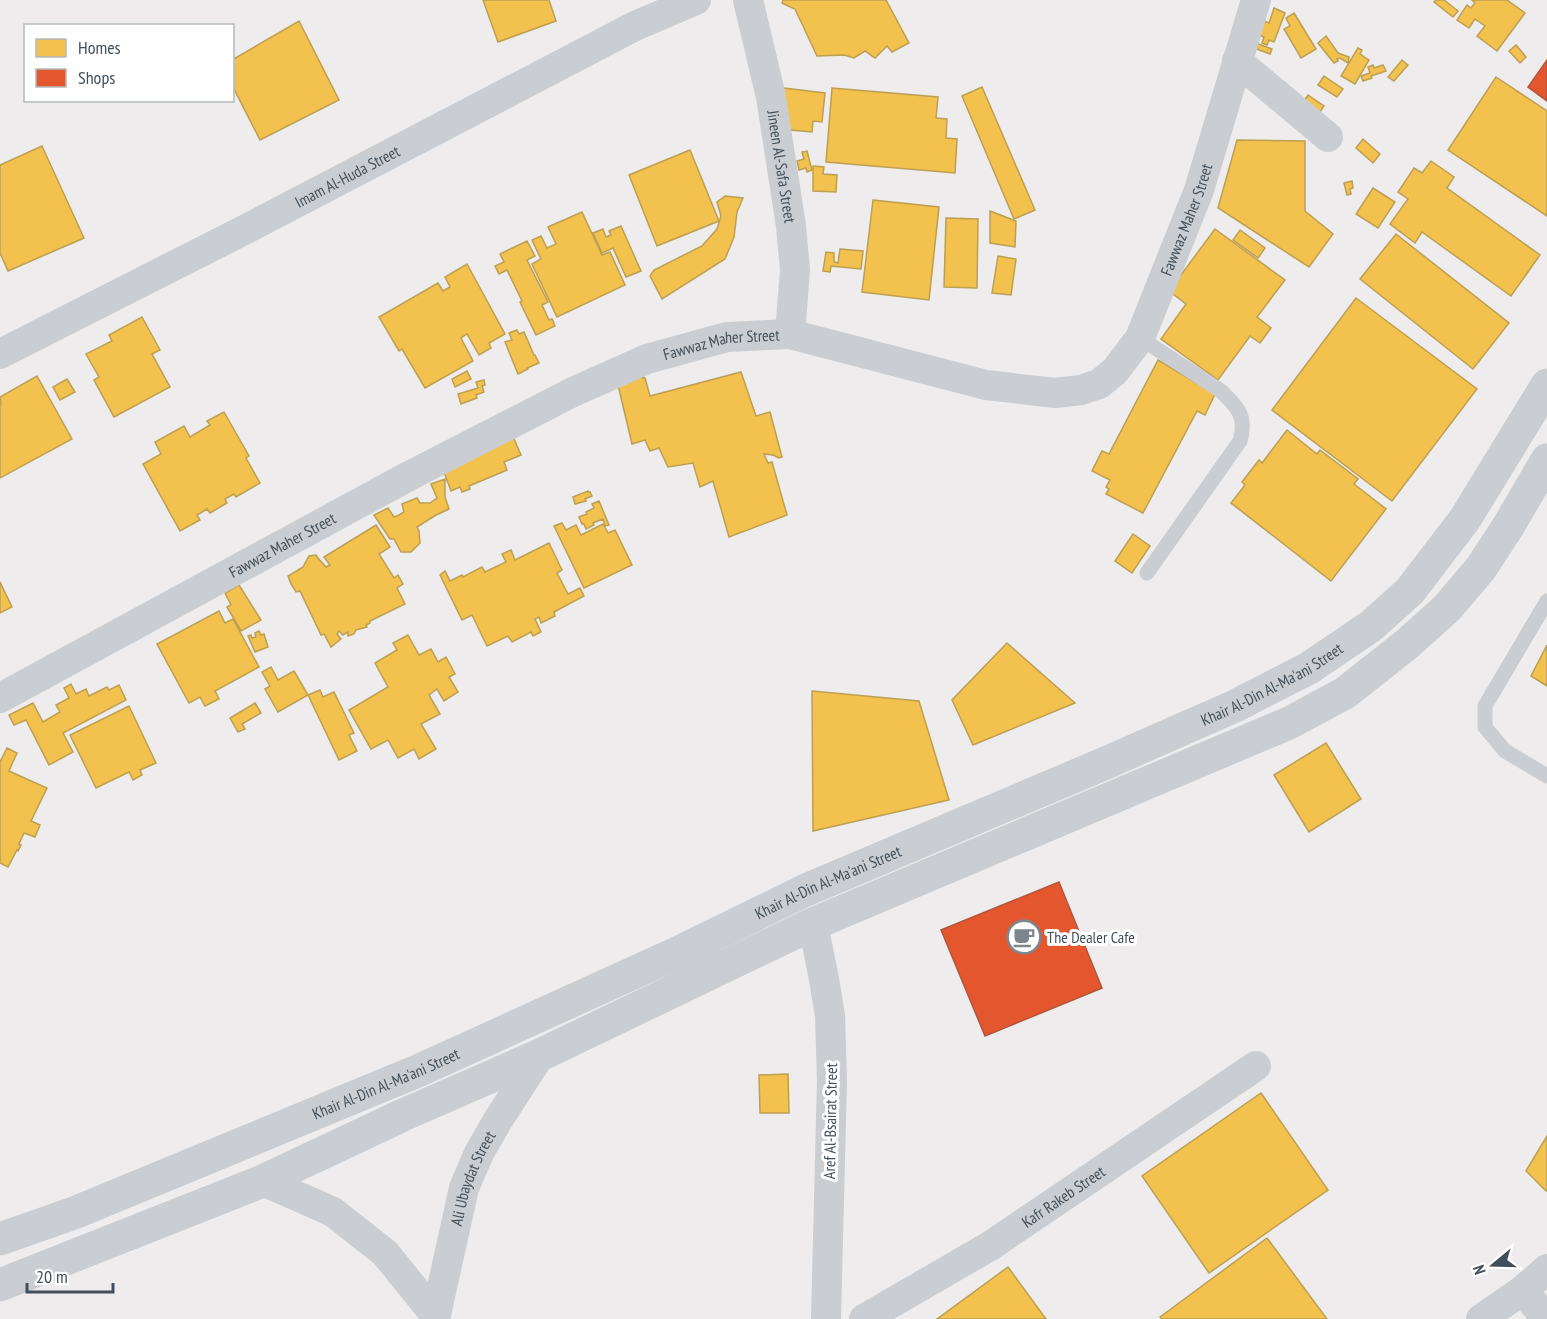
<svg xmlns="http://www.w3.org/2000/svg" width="1547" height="1319" viewBox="0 0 1547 1319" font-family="'PT Sans Narrow',sans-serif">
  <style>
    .homes { fill: #f2c14e; stroke: #bd9f52; stroke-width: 1.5 }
    .shops { fill: #e4572e; stroke: #b3553b; stroke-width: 1.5 }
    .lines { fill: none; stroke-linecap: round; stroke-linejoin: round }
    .service { stroke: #cacdd1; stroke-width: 15 }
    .minor { stroke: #cacdd1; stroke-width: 30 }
    .tertiary { stroke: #cacdd1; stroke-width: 33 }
    .labels { text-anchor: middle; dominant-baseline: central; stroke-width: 6; stroke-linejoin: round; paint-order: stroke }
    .street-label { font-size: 16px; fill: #424f5a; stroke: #fff }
    .poi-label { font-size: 16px; fill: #424f5a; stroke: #fff; text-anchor: start }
  </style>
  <rect width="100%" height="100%" fill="#eeecec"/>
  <g class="homes">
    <polygon points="483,0 549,0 556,21 498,42"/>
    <polygon points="783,0 886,0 909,43 892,52 887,46 875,58 865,51 854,58 844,55 817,56 795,9 782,3"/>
    <polygon points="1436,0 1444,0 1458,11 1453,17 1434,2"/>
    <polygon points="1472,0 1507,0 1525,13 1497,51 1477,36 1485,26 1475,19 1469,28 1457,20 1467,5 1471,8 1475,3"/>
    <polygon points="1274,8 1285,13 1274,42 1269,40 1267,45 1262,43 1264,37 1259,35 1264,21 1269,23"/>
    <polygon points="1294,13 1316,49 1301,58 1284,29 1290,26 1286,18"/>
    <polygon points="299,21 339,100 260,140 232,85 232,60"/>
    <polygon points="1326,36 1338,53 1349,57 1348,63 1340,58 1337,59 1338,61 1334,63 1318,43"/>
    <polygon points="1256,43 1272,49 1270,54 1254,48"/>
    <polygon points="1516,45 1526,57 1520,63 1509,51"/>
    <polygon points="1358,48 1362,50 1360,54 1369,60 1355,84 1341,76"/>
    <polygon points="1402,60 1408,65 1394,81 1388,77"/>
    <polygon points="1373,65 1374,68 1383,65 1386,71 1371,76 1372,78 1363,81 1361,76 1370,73 1368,67"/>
    <polygon points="1324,76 1343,89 1337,97 1318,85"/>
    <polygon points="1496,77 1547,111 1547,216 1448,150"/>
    <polygon points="982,87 1035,210 1014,219 962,96"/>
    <polygon points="784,88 825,93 822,122 813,121 812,132 780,129"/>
    <polygon points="832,88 938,97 936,118 947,119 946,138 957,139 955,173 826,162"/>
    <polygon points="1308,95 1324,106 1316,118 1300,107"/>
    <polygon points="1363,139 1380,154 1373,163 1356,148"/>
    <polygon points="1237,140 1305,141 1305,211 1333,234 1309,267 1218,208"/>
    <polygon points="42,146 84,238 8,271 0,253 0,165"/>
    <polygon points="690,150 719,221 657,246 629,175"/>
    <polygon points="807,151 812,170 807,172 806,168 799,170 797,161 804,159 802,152"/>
    <polygon points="1431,161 1454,177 1447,188 1540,255 1511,296 1422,232 1415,243 1390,224 1408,199 1398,192 1414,168 1422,173"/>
    <polygon points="813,166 824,167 823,174 837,175 836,192 813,191"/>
    <polygon points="1352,181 1353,188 1350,189 1351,194 1347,195 1344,183"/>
    <polygon points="1373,188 1395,202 1378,228 1356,214"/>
    <polygon points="725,196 743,198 737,212 734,237 725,259 662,299 650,276 654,270 702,246 717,229 721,216 717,202"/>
    <polygon points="873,200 939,207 929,300 862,292"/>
    <polygon points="990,211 1016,221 1015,247 990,243"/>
    <polygon points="582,212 602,255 610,252 625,285 557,317 532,264 541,259 532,240 541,236 547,248 556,244 548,227"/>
    <polygon points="946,218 978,219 977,288 944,287"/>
    <polygon points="621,226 641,271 626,277 613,248 602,253 593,233 603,229 606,237 611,235 609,231"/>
    <polygon points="1215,229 1285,280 1257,317 1271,328 1260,343 1250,336 1218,380 1161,339 1186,304 1169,291"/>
    <polygon points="1240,230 1265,248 1258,258 1233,240"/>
    <polygon points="1396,234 1509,323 1473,369 1360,279"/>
    <polygon points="527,241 535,256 527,260 548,302 542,305 549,320 552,319 555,326 536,335 520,302 522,301 507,270 499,274 495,266 504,262 500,254"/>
    <polygon points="840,249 863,251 861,269 831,266 830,272 823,271 826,252 834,253 834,262 838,263"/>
    <polygon points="998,256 1016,259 1011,295 992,293"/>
    <polygon points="467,264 505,334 489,343 491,348 479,355 467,334 461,338 473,361 425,388 402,349 399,351 379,317 438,283 443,291 450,287 445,277"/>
    <polygon points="1356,298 1477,389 1392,501 1272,410"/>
    <polygon points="142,317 160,350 152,354 170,387 114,417 94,380 99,377 86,354 112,341 109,335"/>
    <polygon points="517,330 519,334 524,332 534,355 535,355 539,363 527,368 528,369 518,374 505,342 512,340 509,333"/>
    <polygon points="1158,360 1215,394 1205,415 1197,411 1143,513 1106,494 1109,489 1106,487 1110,480 1092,471 1102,451 1109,454"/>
    <polygon points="467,371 471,379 455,387 452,379"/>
    <polygon points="741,372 756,416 770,412 782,457 779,458 773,455 764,454 768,463 772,462 787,515 729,537 713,481 700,487 693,463 668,467 659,448 650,451 645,440 632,444 618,385 629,376 645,378 650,396"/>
    <polygon points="37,376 72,439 0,478 0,405 1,404 0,397"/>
    <polygon points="67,379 75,392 60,400 53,387"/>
    <polygon points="484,380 485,385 482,386 484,392 476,395 477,398 461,404 458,394 478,388 476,382"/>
    <polygon points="224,412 249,456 246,458 260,483 236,497 234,494 225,499 227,503 210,513 207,509 197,515 200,520 180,531 143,464 161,454 155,442 184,426 190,437 210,425 207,421"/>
    <polygon points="1287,430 1317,454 1320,450 1358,479 1354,484 1386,509 1331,581 1231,503 1245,485 1242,482 1259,460 1262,463"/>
    <polygon points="512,434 521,455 504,462 507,470 469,486 470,489 462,492 460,487 451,491 441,464"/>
    <polygon points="445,479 445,497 449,509 436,515 417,527 419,531 420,543 411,552 401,552 394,539 390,539 374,515 388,508 394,517 399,515 404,512 402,504 417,498 420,503 430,503 437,498 431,484"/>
    <polygon points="588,491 588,492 590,492 592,496 585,499 586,501 575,504 573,497"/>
    <polygon points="599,501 609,525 605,526 603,519 593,523 594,525 586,529 584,524 582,524 579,517 587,514 586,512 594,508 592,504"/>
    <polygon points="562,523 566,530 576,525 581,535 603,524 608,533 615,530 632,565 584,588 554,526"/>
    <polygon points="376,525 390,547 379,554 394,578 398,575 403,584 397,588 405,604 370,621 370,623 366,625 367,627 356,630 354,634 348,636 348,632 343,635 339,631 337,634 341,639 331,647 324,634 321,635 300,591 296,592 291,584 288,576 303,567 309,556 316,555 318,558 326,567 330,565 324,557"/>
    <polygon points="1133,534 1150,546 1132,573 1115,561"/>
    <polygon points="549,543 562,570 557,573 568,594 580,588 584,596 554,612 555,616 541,623 539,617 535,619 541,632 533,636 531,632 512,642 508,636 487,646 472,615 462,620 440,575 445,571 450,581 462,575 463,577 482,567 485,572 506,562 502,554 511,550 515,560"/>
    <polygon points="0,582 12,607 0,613"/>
    <polygon points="239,585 261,620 241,631 227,607 231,605 225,593"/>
    <polygon points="219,611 225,623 233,619 259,667 215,691 219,699 205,706 200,697 189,703 157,644"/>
    <polygon points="259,631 261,635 264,634 268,647 255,652 248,636 251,635 252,638 256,637 255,633"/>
    <polygon points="408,635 419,655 431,649 438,662 446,657 455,674 449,677 458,692 444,701 437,689 429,695 440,714 421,724 436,749 419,759 414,749 398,758 388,740 371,749 349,710 388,687 375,663 397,650 393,643"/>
    <polygon points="1007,643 1075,703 973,745 952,700"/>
    <polygon points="1547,645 1547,686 1531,676"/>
    <polygon points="271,667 278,680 294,671 308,695 278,712 265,689 270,686 262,672"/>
    <polygon points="71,684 76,694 86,689 89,696 107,687 109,690 119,685 126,700 63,733 73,752 49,765 26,720 14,725 9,715 33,703 43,722 60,712 56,705 69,698 64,688"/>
    <polygon points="320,690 323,697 334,692 354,733 349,735 357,751 339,760 308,695"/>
    <polygon points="812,691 919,701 949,800 813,831"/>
    <polygon points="255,703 261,713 242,724 245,729 238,732 230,718"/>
    <polygon points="129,706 156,763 140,770 142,775 133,780 129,772 96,788 70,735"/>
    <polygon points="1326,743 1361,799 1309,832 1274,775"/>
    <polygon points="7,748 17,753 9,771 47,788 31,821 40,825 35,837 24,833 19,844 21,845 18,851 17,850 8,867 0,863 0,762"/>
    <polygon points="788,1074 789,1113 760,1113 759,1075"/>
    <polygon points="1261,1093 1328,1190 1209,1273 1142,1176"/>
    <polygon points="1547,1136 1547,1191 1546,1191 1526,1171"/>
    <polygon points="1267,1238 1327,1319 1162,1319 1160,1317"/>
    <polygon points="1008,1267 1046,1319 937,1319"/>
  </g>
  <g class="shops">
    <polygon points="1547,60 1547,101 1528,87"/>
    <polygon points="1059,882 1102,988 985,1036 941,930"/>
  </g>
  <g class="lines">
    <g class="service">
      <path d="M 1140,338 L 1221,391 C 1238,407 1247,417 1240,441 L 1147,573"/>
      <polyline points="1547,601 1485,706 1485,727 1505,751 1547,776"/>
    </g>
    <g class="minor">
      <path id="s1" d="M 748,0 L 771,97 L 791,226 L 795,270 L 790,334"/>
      <polyline points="1237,61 1328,137"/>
      <path id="s2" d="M 0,354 L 254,225 L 635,26 L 696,0"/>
      <path id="s3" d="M 0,698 L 409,476 L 573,392 L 647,359 L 727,337 L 790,334 L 986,385 L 1055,393 L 1081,390 L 1099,384 L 1115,371 L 1140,338 L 1199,190 L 1256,0"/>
      <polyline points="813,924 824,979 830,1016 832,1080 826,1319"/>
      <polyline points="263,1181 333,1212 385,1253 436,1316"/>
      <polyline points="1523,1290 1546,1319"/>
      <path id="s4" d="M 435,1319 L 464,1188 L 479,1153 L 498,1120 L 540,1055"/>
      <path id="s5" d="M 864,1319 L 990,1246 L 1256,1066"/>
      <polyline points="1481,1319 1523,1290 1547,1269"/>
    </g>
    <g class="tertiary">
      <path id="s6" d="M 0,1239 L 74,1213 L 420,1070 L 675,954 L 806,890 L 1108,762 L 1235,706 L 1309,668 L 1371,626 L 1410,591 L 1465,519 L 1547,385"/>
      <polyline points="0,1285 263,1181 403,1115 540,1055 813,924 1289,723 1345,693 1407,644 1447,608 1481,568 1509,525 1547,460"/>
    </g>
  </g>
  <defs>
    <symbol id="cafe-ring" viewBox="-11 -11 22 22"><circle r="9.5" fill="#fff" stroke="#7e868d" stroke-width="1.5"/><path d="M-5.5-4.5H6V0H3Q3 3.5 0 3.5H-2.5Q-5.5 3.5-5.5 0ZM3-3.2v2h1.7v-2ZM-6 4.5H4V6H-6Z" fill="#7e868d"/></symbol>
  </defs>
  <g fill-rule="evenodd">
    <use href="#cafe-ring" x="1005" y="918" width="38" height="38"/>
  </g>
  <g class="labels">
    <g class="street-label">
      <text stroke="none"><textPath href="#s1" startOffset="170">Jineen Al-Safa Street</textPath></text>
      <text stroke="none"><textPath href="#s2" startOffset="390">Imam Al-Huda Street</textPath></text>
      <text stroke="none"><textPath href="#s3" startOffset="1383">Fawwaz Maher Street</textPath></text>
      <text stroke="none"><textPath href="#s3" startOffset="807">Fawwaz Maher Street</textPath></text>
      <text stroke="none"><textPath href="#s3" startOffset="321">Fawwaz Maher Street</textPath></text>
      <text stroke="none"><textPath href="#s6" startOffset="1388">Khair Al-Din Al-Ma'ani Street</textPath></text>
      <text stroke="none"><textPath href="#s6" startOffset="902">Khair Al-Din Al-Ma'ani Street</textPath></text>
      <text stroke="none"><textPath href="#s6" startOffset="416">Khair Al-Din Al-Ma'ani Street</textPath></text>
      <text transform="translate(830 1121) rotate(-89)">Aref Al-Bsairat Street</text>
      <text stroke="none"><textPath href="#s4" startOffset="146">Ali Ubaydat Street</textPath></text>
      <text stroke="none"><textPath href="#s5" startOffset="234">Kafr Rakeb Street</textPath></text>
    </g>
    <g class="poi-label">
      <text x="1047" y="937">The Dealer Cafe</text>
    </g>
  </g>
  <rect x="24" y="24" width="210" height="78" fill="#ffffff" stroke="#b3b9bd" stroke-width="1.5"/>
  <rect x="36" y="39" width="30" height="18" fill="#f2c14e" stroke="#b3b9bd" stroke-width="1.5"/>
  <text x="78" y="54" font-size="18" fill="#424f5a">Homes</text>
  <rect x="36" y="69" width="30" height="18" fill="#e4572e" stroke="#b3b9bd" stroke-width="1.5"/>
  <text x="78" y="84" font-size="18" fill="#424f5a">Shops</text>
  <g transform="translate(1493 1265) rotate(251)" stroke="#ffffff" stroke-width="4.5" paint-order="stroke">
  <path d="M0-4.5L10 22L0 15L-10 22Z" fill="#424f5a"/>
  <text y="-9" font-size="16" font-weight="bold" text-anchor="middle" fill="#424f5a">N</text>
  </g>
  <path d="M27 1283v9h86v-9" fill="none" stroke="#424f5a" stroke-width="3"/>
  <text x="36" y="1283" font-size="18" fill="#424f5a" stroke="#ffffff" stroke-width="4.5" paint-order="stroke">20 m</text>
</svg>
